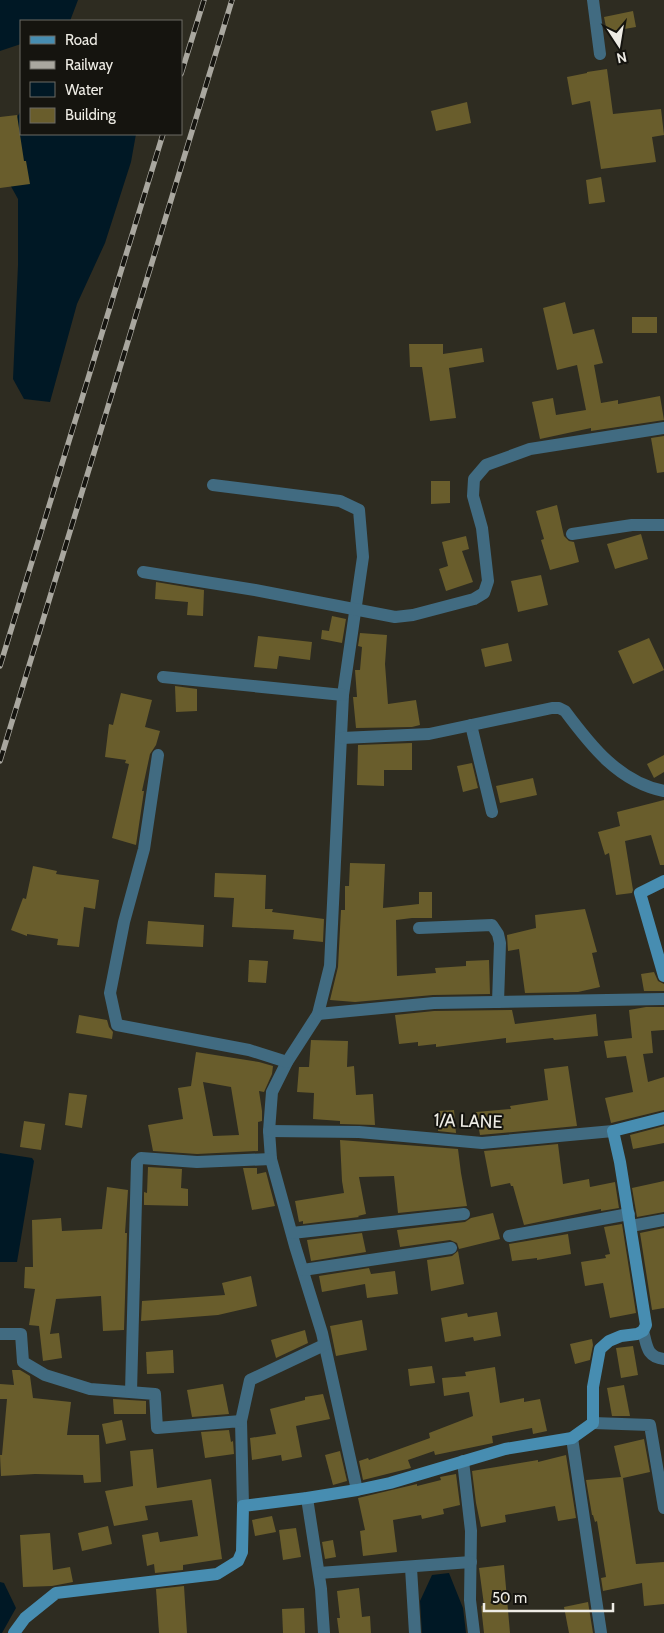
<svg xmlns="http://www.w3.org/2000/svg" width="664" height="1633" viewBox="0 0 664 1633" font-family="Cabin,sans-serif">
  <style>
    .water { fill: #001825 }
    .building { fill: #695d2c; fill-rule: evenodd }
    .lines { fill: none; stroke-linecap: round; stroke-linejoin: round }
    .street { stroke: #416b81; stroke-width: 12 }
    .secondary { stroke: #478db1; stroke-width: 12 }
    .rail-casing { stroke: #a9a79f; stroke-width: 5.5 }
    .rail { stroke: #15140f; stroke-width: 4; stroke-dasharray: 11; stroke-linecap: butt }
    .labels { text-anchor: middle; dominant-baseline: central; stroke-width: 4; stroke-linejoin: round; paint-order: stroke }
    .street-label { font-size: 18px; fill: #eeece5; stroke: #15140f }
  </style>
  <rect width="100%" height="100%" fill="#2e2c21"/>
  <g class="water">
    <polygon points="0,0 78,0 70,21 21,21 21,44 0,51"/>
    <polygon points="21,111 21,134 136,134 131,162 105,243 77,304 50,402 24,399 13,379 18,265 18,199 3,172 15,120"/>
    <polygon points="0,1153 32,1158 34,1161 17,1262 0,1262"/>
    <polygon points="449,1573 463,1608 466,1633 422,1633 420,1601 432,1575"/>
    <polygon points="0,1582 4,1583 16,1608 2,1633 0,1633"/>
  </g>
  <g class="building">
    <polygon points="633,11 636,27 607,32 604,17"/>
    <polygon points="607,69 613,114 661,109 664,135 652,137 656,162 601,169 590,101 572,105 567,77 587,73 587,72"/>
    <polygon points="467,102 471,123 436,131 431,111"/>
    <polygon points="17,115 24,161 26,161 30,184 0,188 0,117"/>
    <polygon points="601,177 605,202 589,204 586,180"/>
    <polygon points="565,302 573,334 594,329 603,363 594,365 601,403 618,400 618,404 660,396 664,420 591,431 591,428 540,439 532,402 553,398 556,415 586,410 577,365 557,370 543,308"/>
    <rect x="632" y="317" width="25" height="16"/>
    <polygon points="409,344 443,344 443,354 482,348 484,362 449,368 456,418 430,421 422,367 410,367"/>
    <polygon points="664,436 664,472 657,473 651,438"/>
    <polygon points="431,481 450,481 450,503 431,504"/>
    <polygon points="557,505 564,536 569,541 574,542 579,562 550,570 541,540 544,539 536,511"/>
    <polygon points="641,534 648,559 615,569 607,544"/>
    <polygon points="466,536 469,549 462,551 473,582 446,591 439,569 448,566 442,542"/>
    <polygon points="541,575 548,605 518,612 511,581"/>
    <polygon points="156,582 204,590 203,616 187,615 188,602 155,599"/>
    <polygon points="332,616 346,619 342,643 321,639 322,630 329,631"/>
    <polygon points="360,633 387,635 385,664 388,704 416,700 420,725 412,727 356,728 353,697 357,697 355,670 360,670 362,647 358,646"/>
    <polygon points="258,636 312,642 310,660 279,656 277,669 254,667"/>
    <polygon points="649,638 664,670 633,684 618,651"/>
    <polygon points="508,643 512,661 485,667 481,649"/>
    <polygon points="175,686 197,689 197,711 176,712"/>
    <polygon points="121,693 152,700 145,727 160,731 156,745 150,754 142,791 144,791 136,845 112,838 129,764 125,763 126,760 105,757 109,724 113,725"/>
    <polygon points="412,743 412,770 384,770 384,786 357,785 358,745"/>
    <polygon points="664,755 664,772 654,778 647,764"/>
    <polygon points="472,763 478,788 463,792 457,766"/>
    <polygon points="533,778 537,795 500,803 496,786"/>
    <polygon points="664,800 664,865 660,865 651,835 625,841 633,890 632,893 616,895 609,853 605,855 598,832 620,826 617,812"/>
    <polygon points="350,863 385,864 383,908 419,904 419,892 432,892 432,918 412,918 396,920 397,976 436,973 435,968 466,966 466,961 489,960 490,994 433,995 355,1002 330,1000 338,967 341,910 345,910 345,886 349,886"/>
    <polygon points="33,866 57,871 56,874 99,880 95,909 84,907 79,947 57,945 58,939 27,934 27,936 11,930 23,898 26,899"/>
    <polygon points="215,873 266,875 265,909 273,909 272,912 324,919 323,942 293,939 294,930 232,927 234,898 214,897"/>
    <polygon points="585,909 597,952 592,953 600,987 578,992 525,993 519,949 508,951 507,935 536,928 535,915"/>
    <polygon points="148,921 204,925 203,947 146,944"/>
    <polygon points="249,960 268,961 266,983 248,982"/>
    <polygon points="654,972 658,981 664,984 664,991 644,991 641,974"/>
    <polygon points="646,1007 664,1007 664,1030 651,1031 653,1053 643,1054 648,1082 664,1077 664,1110 611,1123 605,1098 633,1092 626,1056 607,1058 604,1041 632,1038 629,1010"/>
    <polygon points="512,1010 515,1024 596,1014 598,1036 554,1040 553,1038 506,1043 506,1038 436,1047 436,1044 418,1046 418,1042 399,1044 395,1015 434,1011"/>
    <polygon points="79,1015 107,1020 109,1027 113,1032 112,1039 76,1033"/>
    <polygon points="311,1040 348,1041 347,1067 354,1066 356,1095 373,1094 375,1125 340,1124 340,1121 313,1119 314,1093 297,1092 299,1067 309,1067"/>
    <path d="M 196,1052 L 259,1062 L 273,1066 L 272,1074 L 264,1092 L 259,1091 L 262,1111 L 262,1121 L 258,1122 L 258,1151 L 197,1154 L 153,1151 L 148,1125 L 183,1119 L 178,1088 L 191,1086 ZM 203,1082 L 231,1087 L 239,1135 L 213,1136 Z"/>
    <polygon points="568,1066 577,1126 480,1135 476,1112 511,1109 510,1106 548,1100 544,1069"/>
    <polygon points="69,1093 87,1095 82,1128 65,1125"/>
    <polygon points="454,1110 456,1133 438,1131 438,1111"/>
    <polygon points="24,1121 45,1124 41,1150 20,1147"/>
    <polygon points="664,1126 664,1143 633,1149 630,1135"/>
    <polygon points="340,1140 458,1149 461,1173 467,1206 398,1213 394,1176 359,1177 366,1214 358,1216 359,1217 303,1224 303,1221 299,1222 295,1201 344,1193 342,1181"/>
    <polygon points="558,1144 563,1184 589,1179 590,1187 615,1182 619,1208 601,1211 601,1209 524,1225 513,1186 511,1186 510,1183 491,1187 484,1151"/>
    <polygon points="148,1167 182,1169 181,1188 188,1189 188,1206 144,1205 144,1192 147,1193"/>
    <polygon points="243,1168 257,1168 257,1174 266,1172 275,1206 252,1210"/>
    <polygon points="664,1181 664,1212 637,1217 632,1188"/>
    <polygon points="107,1187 128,1190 125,1233 127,1233 124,1330 103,1331 101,1296 56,1299 50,1334 59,1333 62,1358 43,1361 39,1326 29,1325 35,1289 24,1288 25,1267 33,1267 32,1220 61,1218 62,1231 102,1229"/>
    <polygon points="493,1213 500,1239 459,1249 457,1243 450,1240 400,1247 397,1230 465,1222 471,1218"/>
    <polygon points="622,1224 636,1313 610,1318 603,1283 585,1286 581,1262 606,1258 605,1255 610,1254 604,1227"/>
    <polygon points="664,1228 664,1308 652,1310 640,1233"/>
    <polygon points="362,1233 366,1252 311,1261 307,1240"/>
    <polygon points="568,1234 571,1254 537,1260 537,1258 512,1261 509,1244"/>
    <polygon points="458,1251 464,1284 431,1291 427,1260 452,1256"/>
    <polygon points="369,1268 371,1274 395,1271 398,1294 367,1298 365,1284 322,1292 319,1276"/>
    <polygon points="251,1276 257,1306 218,1315 141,1321 142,1301 225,1295 222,1283"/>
    <polygon points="497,1312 501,1336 474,1341 473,1337 445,1342 441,1318 467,1313 468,1317"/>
    <polygon points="362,1320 367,1350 336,1356 330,1326"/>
    <polygon points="305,1330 308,1343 276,1358 271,1340"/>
    <polygon points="592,1339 593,1345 590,1360 575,1364 570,1344"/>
    <polygon points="633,1346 638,1375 621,1378 616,1348"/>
    <polygon points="173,1350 174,1373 147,1374 146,1352"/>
    <polygon points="432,1366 435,1383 410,1386 408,1369"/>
    <polygon points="495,1367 500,1403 524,1398 524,1402 540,1399 547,1431 533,1434 532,1428 492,1436 493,1443 435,1455 434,1451 408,1460 411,1468 363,1480 359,1461 368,1458 369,1460 430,1438 429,1433 473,1416 469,1392 444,1396 442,1378 466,1376 465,1372"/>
    <polygon points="12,1370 20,1370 30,1376 33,1398 71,1402 67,1435 99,1435 101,1482 84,1483 83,1475 35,1474 1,1476 0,1455 2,1455 7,1399 0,1399 0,1384 14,1385"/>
    <polygon points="223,1384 229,1414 192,1417 187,1390"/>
    <polygon points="624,1385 630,1416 612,1416 607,1388"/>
    <polygon points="323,1394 330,1419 296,1426 302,1457 282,1461 281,1455 252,1460 250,1438 276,1434 270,1409 305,1400 305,1397"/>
    <polygon points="113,1399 146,1401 146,1414 114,1414"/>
    <polygon points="122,1420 126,1440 106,1444 102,1424"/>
    <polygon points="229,1430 231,1442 233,1441 234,1454 205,1458 201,1432"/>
    <polygon points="644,1439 650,1472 623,1478 636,1564 664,1562 664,1604 644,1606 642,1583 603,1591 601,1578 606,1577 597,1521 595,1522 593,1515 592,1515 586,1480 621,1477 614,1446"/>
    <polygon points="153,1449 157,1488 211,1479 222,1559 183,1565 183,1570 155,1573 154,1564 147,1566 142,1535 158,1532 160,1542 198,1536 192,1500 145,1506 148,1520 114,1526 105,1491 133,1486 130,1451"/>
    <polygon points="340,1451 347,1481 333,1485 325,1455"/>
    <polygon points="566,1455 576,1518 558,1521 555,1506 505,1515 506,1522 481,1527 476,1503 472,1471 538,1460 538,1462"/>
    <polygon points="456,1474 460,1505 443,1509 444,1514 422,1519 421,1515 393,1520 397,1552 363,1556 360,1531 365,1530 358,1498 417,1484 417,1486 441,1480 440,1477"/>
    <polygon points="272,1516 276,1532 255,1536 252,1520"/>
    <polygon points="108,1526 112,1544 82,1551 78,1533"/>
    <polygon points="296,1528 301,1557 283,1560 279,1530"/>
    <polygon points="50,1533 53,1570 70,1567 73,1582 52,1586 23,1587 20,1535"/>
    <polygon points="333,1540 336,1557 325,1559 322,1542"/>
    <polygon points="504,1565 510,1633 484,1633 481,1606 484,1605 479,1568"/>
    <polygon points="184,1586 187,1633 159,1633 156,1589"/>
    <polygon points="359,1588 362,1617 370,1616 371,1633 339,1633 337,1618 340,1618 337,1591"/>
    <polygon points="588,1602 593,1633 569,1633 564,1607"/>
    <polygon points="304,1608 305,1633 283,1633 282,1609"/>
  </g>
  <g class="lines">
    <g class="street">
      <polyline points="593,0 600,54"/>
      <polyline points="213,485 340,501 359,510 363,557 343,695 330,966 318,1014 287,1062 272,1092 269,1131 271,1159 295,1246 322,1333 357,1490"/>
      <polyline points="572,534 632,525 664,525"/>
      <polyline points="143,572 255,590 395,617 413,615 474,599 484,593 488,581 482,528 473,496 474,479 486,465 530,449 664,428"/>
      <polyline points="163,677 343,695"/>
      <polyline points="471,725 492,812"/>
      <path d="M 342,738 L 429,734 L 552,708 L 559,708 L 565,711 C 591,746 619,782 664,791"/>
      <polyline points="158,755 144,849 124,922 110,993 117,1025 249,1050 287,1062"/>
      <polyline points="419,928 492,925 498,934 500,943 498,1002"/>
      <polyline points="318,1014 434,1003 664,999"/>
      <polyline points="269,1131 359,1132 482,1143 613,1131"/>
      <polyline points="631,1226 664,1220"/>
      <polyline points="292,1233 464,1214"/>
      <polyline points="509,1236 629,1214"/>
      <polyline points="303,1270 451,1248"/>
      <path d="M 643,1331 C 647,1345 646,1357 664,1359"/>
      <polyline points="0,1334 21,1334 23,1362 45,1375 90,1389 155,1394 157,1428 241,1421 243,1506"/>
      <polyline points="131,1392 137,1162 141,1158 197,1162 271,1159"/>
      <polyline points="241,1421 250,1380 324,1345"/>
      <polyline points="593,1423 650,1425 664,1508"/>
      <polyline points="572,1438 601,1633"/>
      <polyline points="463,1461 471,1531 470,1600 474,1633"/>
      <polyline points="307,1498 321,1589 324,1633"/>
      <polyline points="411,1568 415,1633"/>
      <polyline points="319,1573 471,1562"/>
    </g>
    <g class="secondary">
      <polyline points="664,881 640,893 664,976"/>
      <polyline points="14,1633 25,1618 56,1593 217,1574 238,1561 242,1552 243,1506 307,1498 357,1490 390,1483 505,1449 572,1438 593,1423 593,1387 600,1349 609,1341 621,1336 637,1334 643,1331 646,1325 620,1162 613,1131 664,1118"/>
    </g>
    <defs>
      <g id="rail">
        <polyline points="181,74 204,0"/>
        <polyline points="0,666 163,134"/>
        <polyline points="0,761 232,0"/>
      </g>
    </defs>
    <use href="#rail" class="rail-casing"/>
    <use href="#rail" class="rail"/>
  </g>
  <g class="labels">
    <g class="street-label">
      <text transform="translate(468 1121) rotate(2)">1/A LANE</text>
    </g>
  </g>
  <rect x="20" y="20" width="162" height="115" fill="#15140f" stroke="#6c6a65"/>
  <rect x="30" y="36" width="25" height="8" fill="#478db1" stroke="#6c6a65"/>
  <text x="65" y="45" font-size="15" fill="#eeece5">Road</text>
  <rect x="30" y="61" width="25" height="8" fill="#a9a79f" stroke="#6c6a65"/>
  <text x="65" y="70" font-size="15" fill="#eeece5">Railway</text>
  <rect x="30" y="82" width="25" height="15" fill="#001825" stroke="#6c6a65"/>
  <text x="65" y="95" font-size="15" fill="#eeece5">Water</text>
  <rect x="30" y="108" width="25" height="15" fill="#695d2c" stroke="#6c6a65"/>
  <text x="65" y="120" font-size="15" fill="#eeece5">Building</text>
  <g transform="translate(619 45) rotate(168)" stroke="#15140f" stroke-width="4" paint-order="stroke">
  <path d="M0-4L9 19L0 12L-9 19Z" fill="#eeece5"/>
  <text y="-8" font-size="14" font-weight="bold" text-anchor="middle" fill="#eeece5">N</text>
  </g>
  <path d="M484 1603v8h129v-8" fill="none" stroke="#eeece5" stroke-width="2.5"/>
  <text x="492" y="1603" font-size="15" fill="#eeece5" stroke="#15140f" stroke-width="4" paint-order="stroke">50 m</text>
</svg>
